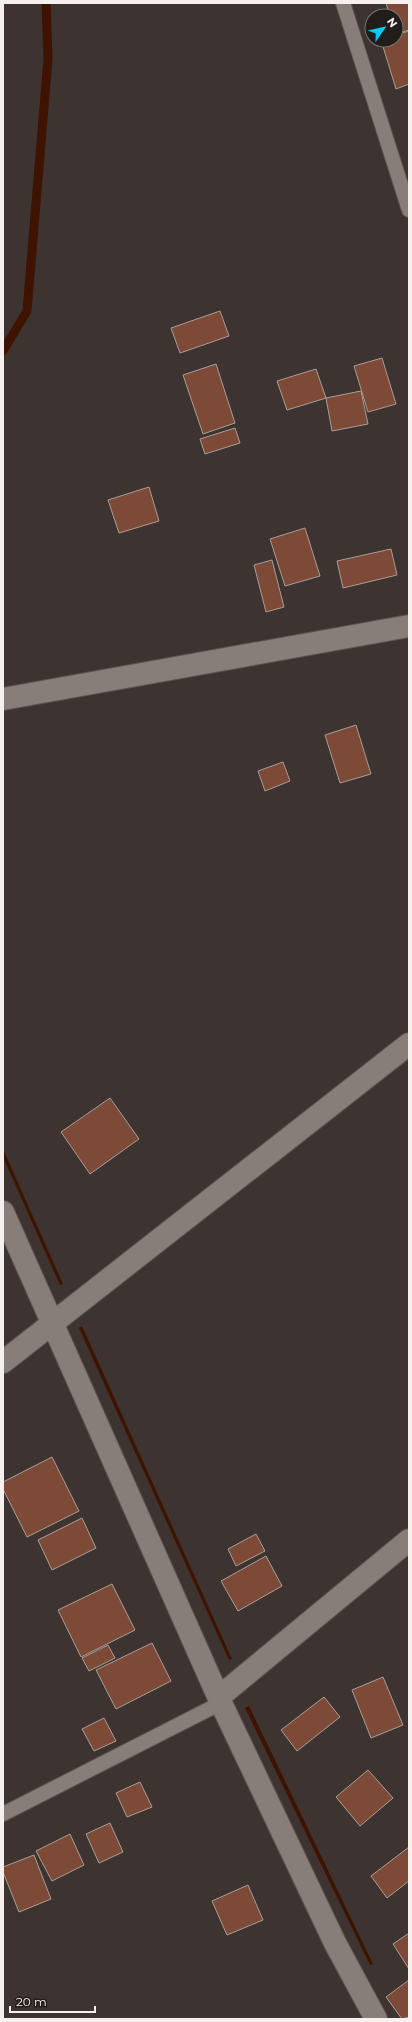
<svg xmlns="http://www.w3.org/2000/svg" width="412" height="2022" viewBox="0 0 412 2022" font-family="Montserrat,sans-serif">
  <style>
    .water { fill: #3f1301 }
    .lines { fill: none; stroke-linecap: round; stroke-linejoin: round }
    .stream { stroke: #3f1301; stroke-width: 9 }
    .building { fill: #7c4a36; stroke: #a99e9a }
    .service-casing { stroke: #5b5350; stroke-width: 16 }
    .minor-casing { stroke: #5b5350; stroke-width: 24 }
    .service { stroke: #877d79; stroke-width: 14 }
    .minor { stroke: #877d79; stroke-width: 22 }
  </style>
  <rect width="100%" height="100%" fill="#3d3431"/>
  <g class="water">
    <polygon points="3,1149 63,1284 60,1285 3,1157"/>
    <polygon points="82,1326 232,1659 229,1660 79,1328"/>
    <polygon points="249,1706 373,1964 370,1965 245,1708"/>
  </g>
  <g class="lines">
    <polyline class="stream" points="3,351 27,311 48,59 46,3"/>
  </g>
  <g class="building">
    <polygon points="386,3 409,3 409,30 396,34 396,16 390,16"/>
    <polygon points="409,31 409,84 396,89 381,40 396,40 396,35"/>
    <polygon points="220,311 229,336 180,353 171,328"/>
    <polygon points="382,358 396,404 368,412 354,366"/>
    <polygon points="216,364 235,423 203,434 183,375"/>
    <polygon points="316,369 326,398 287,410 277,381"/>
    <polygon points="361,391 368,424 332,431 326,398"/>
    <polygon points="235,428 240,443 205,454 200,439"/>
    <polygon points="149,487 159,521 119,533 108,500"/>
    <polygon points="305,528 320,576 285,586 270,539"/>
    <polygon points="391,549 397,575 343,588 337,561"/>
    <polygon points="272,560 284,607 266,612 254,565"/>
    <polygon points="356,725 371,774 340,783 325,735"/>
    <polygon points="283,762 290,781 265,791 258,771"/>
    <polygon points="110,1098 139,1139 90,1174 61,1132"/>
    <polygon points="52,1457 79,1511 27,1537 3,1489 3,1482"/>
    <polygon points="82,1518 96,1548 52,1570 38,1540"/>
    <polygon points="256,1534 265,1551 236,1566 228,1549"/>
    <polygon points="266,1556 282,1586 238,1611 221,1581"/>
    <polygon points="112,1584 135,1630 81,1657 58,1610"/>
    <polygon points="152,1643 171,1681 116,1709 96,1670"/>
    <polygon points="108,1645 115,1658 89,1671 82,1658"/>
    <polygon points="383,1677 403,1725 371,1738 352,1690"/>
    <polygon points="324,1697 340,1717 297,1751 281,1730"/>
    <polygon points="104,1718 116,1741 94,1751 82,1729"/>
    <polygon points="368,1770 393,1798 360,1826 336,1797"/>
    <polygon points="140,1782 152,1807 127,1817 116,1793"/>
    <polygon points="110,1823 123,1852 99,1863 86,1834"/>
    <polygon points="70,1834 84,1865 52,1881 36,1851"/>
    <polygon points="409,1847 409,1881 387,1898 371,1876"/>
    <polygon points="34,1855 51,1899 19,1912 3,1872 3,1867"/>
    <polygon points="248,1885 263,1920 227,1935 212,1901"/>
    <polygon points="409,1933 409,1969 393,1944"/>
    <polygon points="409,1980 409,2017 402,2019 386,1997"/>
  </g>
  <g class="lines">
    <defs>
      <g id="service">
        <polyline points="343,3 409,210"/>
        <polyline points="3,1814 221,1703"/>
      </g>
      <g id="minor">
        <polyline points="3,699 409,626"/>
        <polyline points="3,1212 221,1703 335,1943 376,2019"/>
        <polyline points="3,1362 409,1044"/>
        <polyline points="219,1697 409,1540"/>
      </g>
    </defs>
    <use href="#service" class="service-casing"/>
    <use href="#minor" class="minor-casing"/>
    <use href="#service" class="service"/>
    <use href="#minor" class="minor"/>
  </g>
  <rect width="412" height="2022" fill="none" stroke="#f6f0ee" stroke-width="8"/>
  <g transform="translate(384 28) rotate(56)"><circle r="19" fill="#211d1b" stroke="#76716f"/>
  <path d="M0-3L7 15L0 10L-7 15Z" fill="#06cbf9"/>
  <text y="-6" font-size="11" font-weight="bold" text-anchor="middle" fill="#f6f0ee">N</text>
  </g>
  <path d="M10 2006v6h85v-6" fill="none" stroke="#f6f0ee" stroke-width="2"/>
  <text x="16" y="2006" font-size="12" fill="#f6f0ee" stroke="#211d1b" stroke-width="3" paint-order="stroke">20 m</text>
</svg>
